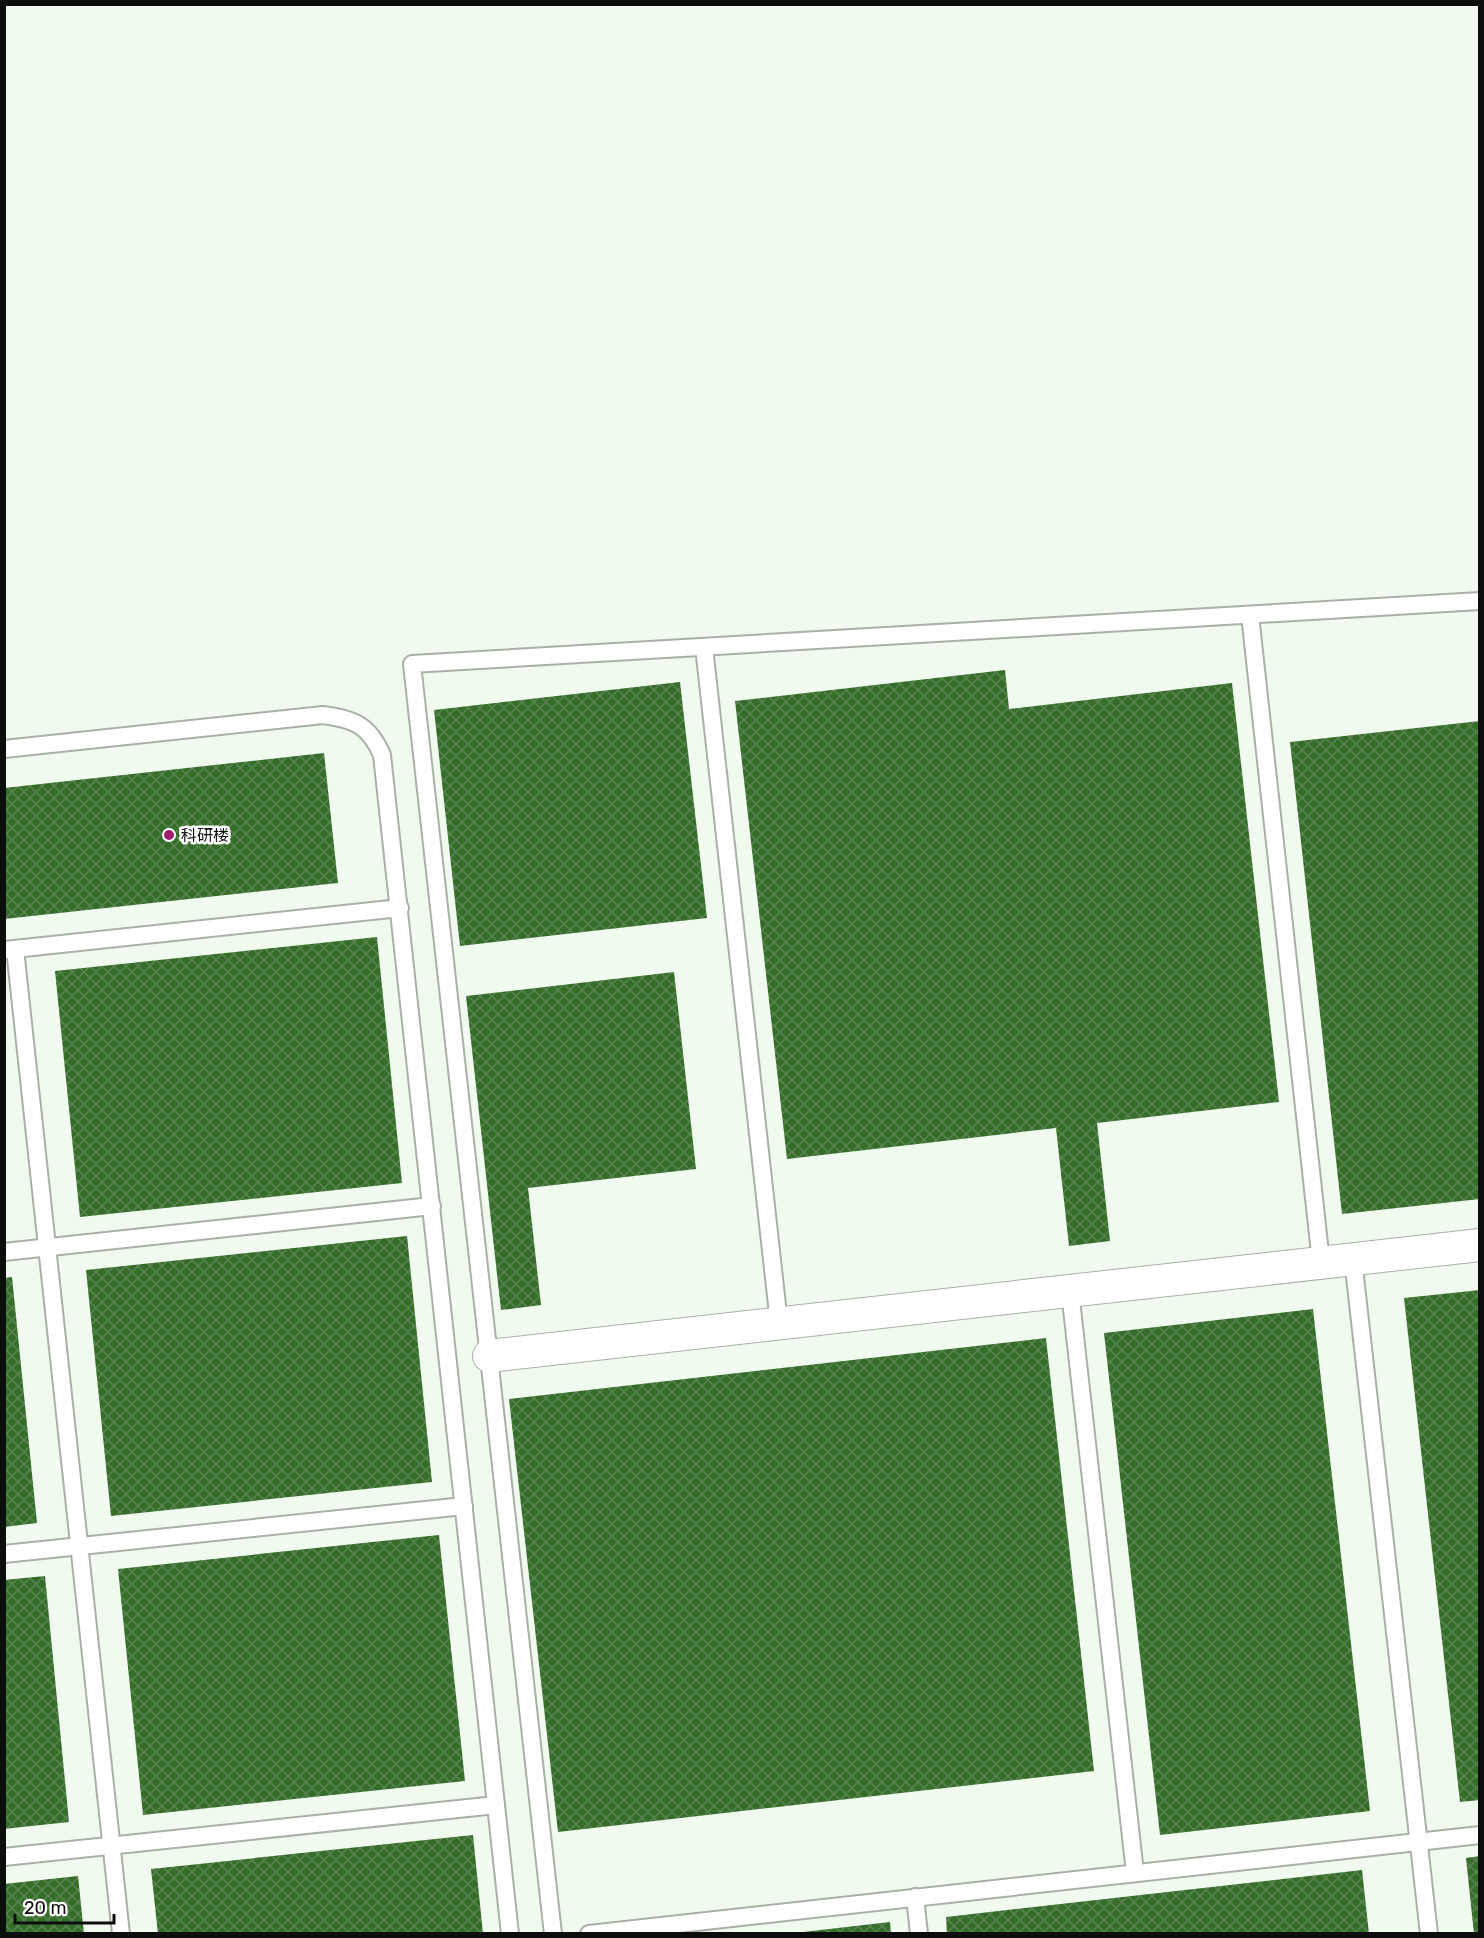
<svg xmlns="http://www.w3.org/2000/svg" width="1484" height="1938" viewBox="0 0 1484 1938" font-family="Rubik,'Noto Sans SC',sans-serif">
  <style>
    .building { fill: url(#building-cross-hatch) }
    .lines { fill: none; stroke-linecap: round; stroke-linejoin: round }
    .service-casing { stroke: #a9b1a7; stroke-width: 20 }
    .minor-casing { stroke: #a9b1a7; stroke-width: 34 }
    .service { stroke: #fff; stroke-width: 16 }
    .minor { stroke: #fff; stroke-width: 32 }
    .poi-dot { fill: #a11d6b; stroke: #fff; stroke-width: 2 }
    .labels { text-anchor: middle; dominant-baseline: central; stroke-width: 5; stroke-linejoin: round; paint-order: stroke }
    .poi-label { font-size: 16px; fill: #0b0e0b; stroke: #fff; text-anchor: start }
  </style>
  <defs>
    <pattern id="building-cross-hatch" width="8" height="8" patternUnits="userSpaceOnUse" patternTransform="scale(1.5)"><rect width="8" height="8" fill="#346e28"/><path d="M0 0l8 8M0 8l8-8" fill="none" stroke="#5b8453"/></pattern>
  </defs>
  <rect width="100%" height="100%" fill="#f1faef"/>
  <g class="building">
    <polygon points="1005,670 1009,709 1232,683 1279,1102 1097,1123 1110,1241 1069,1246 1056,1128 787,1159 735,701"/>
    <polygon points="680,682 707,918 460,946 434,710"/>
    <polygon points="1480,721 1480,1199 1342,1214 1290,742"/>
    <polygon points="324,753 338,883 4,919 4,788"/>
    <polygon points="377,937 402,1183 80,1217 55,971"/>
    <polygon points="674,972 696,1169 528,1188 541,1305 501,1310 466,996"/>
    <polygon points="407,1236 432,1482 111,1516 86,1270"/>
    <polygon points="12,1277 37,1523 4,1527 4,1278"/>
    <polygon points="1480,1290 1480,1800 1460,1802 1404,1298"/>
    <polygon points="1313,1309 1370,1811 1160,1835 1104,1333"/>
    <polygon points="1046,1338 1094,1771 558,1832 509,1399"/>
    <polygon points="439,1535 465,1781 143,1815 118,1569"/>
    <polygon points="45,1576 69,1822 4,1829 4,1580"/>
    <polygon points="473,1835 483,1934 158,1934 151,1869"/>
    <polygon points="1480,1856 1480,1934 1474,1934 1466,1858"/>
    <polygon points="1362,1870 1369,1934 947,1934 946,1917"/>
    <polygon points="78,1876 84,1934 4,1934 4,1884"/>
    <polygon points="890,1922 891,1934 803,1934 803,1932"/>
  </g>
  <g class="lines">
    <defs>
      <g id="service">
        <polyline points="1250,615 1321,1262"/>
        <polyline points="704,647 779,1323"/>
        <path d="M 4,749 L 323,715 C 354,719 369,725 382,755 L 510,1934"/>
        <polyline points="15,949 121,1934"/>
        <polyline points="5,950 400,908"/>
        <polyline points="4,1252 432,1206"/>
        <polyline points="1353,1259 1429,1934"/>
        <polyline points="1070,1291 1135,1873"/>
        <polyline points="4,1554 464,1506"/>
        <polyline points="4,1857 496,1805"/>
        <polyline points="915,1897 919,1934"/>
        <polyline points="553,1934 412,664 1480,601"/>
        <polyline points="589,1934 1480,1835"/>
      </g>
      <polyline id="minor" points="489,1356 1480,1245"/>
    </defs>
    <use href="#service" class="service-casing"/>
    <use href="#minor" class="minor-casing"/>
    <use href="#service" class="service"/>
    <use href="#minor" class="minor"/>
  </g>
  <circle class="poi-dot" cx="169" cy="835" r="6"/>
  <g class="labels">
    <g class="poi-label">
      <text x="181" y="835">科研楼</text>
    </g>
  </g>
  <rect width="1484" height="1938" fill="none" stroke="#0b0e0b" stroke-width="12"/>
  <path d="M15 1914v9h99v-9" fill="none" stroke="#0b0e0b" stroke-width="3"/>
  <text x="24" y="1914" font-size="18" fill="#0b0e0b" stroke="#ffffff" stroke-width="4.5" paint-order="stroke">20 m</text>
</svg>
